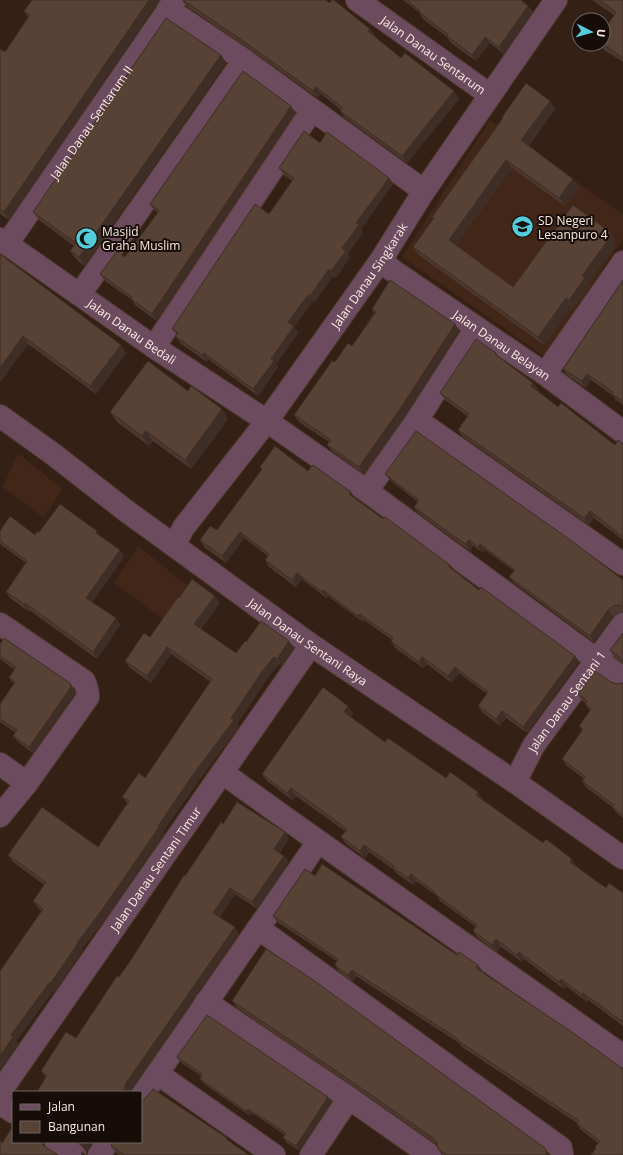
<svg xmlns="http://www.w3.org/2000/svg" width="623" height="1155" viewBox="0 0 623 1155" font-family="'Open Sans',sans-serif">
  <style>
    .built { fill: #422719 }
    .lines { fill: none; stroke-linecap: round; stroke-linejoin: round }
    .minor-casing { stroke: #513c32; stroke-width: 24 }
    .minor { stroke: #6d4b5f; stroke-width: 22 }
    .wall { fill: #4c382e }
    .shaded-wall { fill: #3e2e25 }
    .building { fill: #584135; stroke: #3e2e25 }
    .labels { text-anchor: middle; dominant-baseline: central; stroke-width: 4; stroke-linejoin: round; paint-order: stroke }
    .street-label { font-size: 12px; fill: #faebe3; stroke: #160c08 }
    .poi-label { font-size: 12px; fill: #faebe3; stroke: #160c08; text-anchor: start }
  </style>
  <rect width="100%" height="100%" fill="#352015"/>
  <g class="built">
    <polygon points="490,120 623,215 623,239 544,356 402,257"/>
    <polygon points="18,453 62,489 44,518 3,487"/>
    <polygon points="138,546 188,586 165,620 114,583"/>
  </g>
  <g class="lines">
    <defs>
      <g id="minor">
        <path id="s1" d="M 357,0 L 490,95"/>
        <polyline points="168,9 244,60 424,191"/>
        <path id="s2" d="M 0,239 L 154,347 L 267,421 L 367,491 L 597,660 L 623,678"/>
        <path id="s3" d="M 7,244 L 175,0"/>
        <path id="s4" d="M 381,260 L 392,270 L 545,374 L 623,432"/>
        <polyline points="80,294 244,60"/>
        <polyline points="154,347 312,110"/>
        <polyline points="545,374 623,262"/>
        <path id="s5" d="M 0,416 L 53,454 L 125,510 L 311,645 L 515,782 L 623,858"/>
        <polyline points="417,420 623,564"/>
        <polyline points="367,491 417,420 476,328"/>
        <path id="s6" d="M 174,545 L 184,527 L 267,421 L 381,260 L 424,191 L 556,0"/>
        <path d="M 0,624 L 84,681 C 87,687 88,691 88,697 L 27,783 L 0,816"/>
        <polyline points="0,764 27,783"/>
        <path d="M 223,773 C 355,869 490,961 623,1056"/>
        <path id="s7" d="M 515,782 L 534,745 L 623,624"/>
        <polyline points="258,928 561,1148 562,1155"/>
        <polyline points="206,1002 349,1098 430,1155"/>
        <polyline points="158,1074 274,1155"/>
        <path id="s8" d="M 0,1092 L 311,645"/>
        <polyline points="141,1097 318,842"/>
        <polyline points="0,1103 13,1112"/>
        <polyline points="56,1142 75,1155"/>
        <polyline points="99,1155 108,1142"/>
        <polyline points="311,1155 349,1098"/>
      </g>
    </defs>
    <use href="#minor" class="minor-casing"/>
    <use href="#minor" class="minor"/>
  </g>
  <g class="wall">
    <polygon points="182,0 326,0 370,29 375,36 374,37 401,58 459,99 407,163 345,118 340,111 341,110 321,94 318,98 251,50 186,6"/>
    <polygon points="403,0 521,0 528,6 533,12 504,54 490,43 476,61 451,43 447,37 423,19 419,12"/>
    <polygon points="592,0 623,0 623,62 604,50 600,44 603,44 614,15"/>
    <polygon points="158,2 9,220 0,214 0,49 5,52 28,17 24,11"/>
    <polygon points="221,55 226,63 84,266 76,259 70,251 74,246 39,220 33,212"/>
    <polygon points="550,101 555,109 529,146 579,187 565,206 512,168 456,245 513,287 616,240 612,245 614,248 588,283 590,286 574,308 572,306 544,345 419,255 413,247 433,219 432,217 503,118 502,117"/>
    <polygon points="291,106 295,113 157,321 135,305 132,300 105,281 100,274 125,257 158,213 154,210 150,204"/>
    <polygon points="320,143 389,178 393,184 361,229 363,232 348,254 350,257 336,278 333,276 314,303 313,301 294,327 298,333 276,364 278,367 258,396 208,359 207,362 180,343 175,336 177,335 172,329 269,214 292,181 284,175 279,168"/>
    <polygon points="0,254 121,345 126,353 96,394 28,344 0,382"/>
    <polygon points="623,280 623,405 616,400 612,395 591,380 586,388 567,375 563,369"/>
    <polygon points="372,309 455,324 459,331 407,413 364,474 332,451 327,445 329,442 299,422 294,415 335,362 352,346 374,313"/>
    <polygon points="496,353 500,358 538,389 537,390 558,407 615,445 623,444 623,540 594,518 589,525 462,436 458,430 467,416 445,400 440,393"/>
    <polygon points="188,391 228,419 191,469 153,441 149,446 117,422 110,412"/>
    <polygon points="260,467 308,471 355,498 383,519 450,565 455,571 479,590 575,656 579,662 527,733 506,718 500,726 482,712 478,706 487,694 459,673 452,683 427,664 423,668 395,648 391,641 392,640 364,620 363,622 328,596 326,598 302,579 296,587 269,567 265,560 268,556 244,538 226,563 204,547 200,540 217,530 262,470"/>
    <polygon points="385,474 623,580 623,612 618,613 613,617 594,642 514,583 509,577 514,571 485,550 483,553 473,546 470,551 418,513 414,507 418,502 390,480"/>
    <polygon points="0,531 35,535 39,532 101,537 120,550 124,557 92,602 116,618 120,625 97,659 29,610 28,611 10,598 6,592 26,563 0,544"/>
    <polygon points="179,598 220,603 201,629 236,653 246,642 294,648 281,666 279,664 266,680 237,724 239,727 197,783 163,832 164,834 107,917 82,949 83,950 55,991 54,990 16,1041 18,1044 0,1070 0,971 42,911 38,908 33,901 44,885 13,862 8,855 98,847 127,803 122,797 145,778 211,682 171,654 151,683 130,668 125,661 150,637"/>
    <polygon points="623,633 623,663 614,657 610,650"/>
    <polygon points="0,644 74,690 75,693 33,753 18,742 13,736 16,733 0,722 0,704 14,684 9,678 15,670 0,659"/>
    <polygon points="611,682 617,684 623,683 623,818 617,813 612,807 587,788 582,781 584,779 566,765 562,759 582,731 579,726 590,711 585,704 586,703 582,701 578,694"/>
    <polygon points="353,713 351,717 385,742 446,778 478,792 483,800 512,821 577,866 577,867 606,888 623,893 623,1026 588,1000 587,1002 566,986 564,989 524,959 522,962 501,947 497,952 478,938 473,931 476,927 440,901 437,896 416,881 413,885 397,874 394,870 369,852 365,858 346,844 341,837 345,831 296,796 292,800 267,781 262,774"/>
    <polygon points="223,824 289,838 280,853 289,862 257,909 235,894 220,917 239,934 131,1090 130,1092 37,1092 46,1078 41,1071 76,1038 133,957 185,876"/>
    <polygon points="315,876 457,955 478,965 623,1155 596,1148 595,1147 598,1143 581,1130 577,1124 577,1123 462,1047 459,1043 356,976 353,982 339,972 335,965 337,961 277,922 273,916"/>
    <polygon points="232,1001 549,1155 442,1155 438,1149 437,1145 356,1088 237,1008"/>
    <polygon points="177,1057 332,1101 300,1151 287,1143 283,1138 285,1135 252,1113 250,1116 203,1083 200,1079 201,1076 180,1062"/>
    <polygon points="229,1141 249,1155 119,1155 116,1153 111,1146"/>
  </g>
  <g class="shaded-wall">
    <polygon points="149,0 159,0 9,220 4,212"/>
    <polygon points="528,6 533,12 504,54 499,47"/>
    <polygon points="370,29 375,36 373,39 368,31"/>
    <polygon points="485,37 490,43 476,61 472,55"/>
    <polygon points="221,55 226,63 84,266 79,257"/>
    <polygon points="316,87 321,94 318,98 313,91"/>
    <polygon points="454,91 459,99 407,163 402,156"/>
    <polygon points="550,101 555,109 527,148 521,140"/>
    <polygon points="291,106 295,113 157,321 152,314"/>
    <polygon points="506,160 512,168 454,248 449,240"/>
    <polygon points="389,178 393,184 361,229 363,232 348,254 350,257 336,278 331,271 342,248 356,223"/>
    <polygon points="573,179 579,187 565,206 559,198"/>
    <polygon points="610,232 616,240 612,245 614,248 588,283 590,286 574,308 569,300 582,276"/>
    <polygon points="329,269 333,276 314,303 310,296"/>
    <polygon points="308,295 313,301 294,327 298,333 276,364 278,367 258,396 253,389 271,359 288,322"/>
    <polygon points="566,298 572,306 544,345 538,337"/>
    <polygon points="455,324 459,331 407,413 364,474 359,467"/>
    <polygon points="23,336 28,344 0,382 0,368"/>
    <polygon points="121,345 126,353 96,394 90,386"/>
    <polygon points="204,353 208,359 207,362 202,355"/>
    <polygon points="587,374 591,380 586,388 582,381"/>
    <polygon points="533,383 538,389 535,392 531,386"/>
    <polygon points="222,409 228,419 191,469 185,460"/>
    <polygon points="146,431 153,441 149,446 142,436"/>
    <polygon points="351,492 355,498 349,494"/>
    <polygon points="590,511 594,518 589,525 584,518"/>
    <polygon points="97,531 101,537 96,533"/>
    <polygon points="240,532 244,538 226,563 222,556"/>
    <polygon points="469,540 473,546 470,551 465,544"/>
    <polygon points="480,544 485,550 483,553 478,547"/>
    <polygon points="120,550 124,557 90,604 86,598"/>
    <polygon points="450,565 455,571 453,573 449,567"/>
    <polygon points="297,573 302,579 296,587 292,580"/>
    <polygon points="323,590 328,596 326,598 322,592"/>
    <polygon points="215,596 220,603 199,631 194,624"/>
    <polygon points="25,603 29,610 28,611 24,604"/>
    <polygon points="608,610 613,617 594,642 590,636"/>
    <polygon points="360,614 364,620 363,622 358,616"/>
    <polygon points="116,618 120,625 97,659 93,652"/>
    <polygon points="289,641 294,648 281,666 277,659"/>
    <polygon points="167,647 171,654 151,683 147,676"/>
    <polygon points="575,656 579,662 527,733 523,727"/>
    <polygon points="274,657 279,664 266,680 237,724 239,727 197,783 163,832 164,834 107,917 82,949 83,950 55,991 50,984 77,943 158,826 261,673"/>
    <polygon points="422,657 427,664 423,668 419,662"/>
    <polygon points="455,667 459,673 452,683 448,676"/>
    <polygon points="70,683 74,690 75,693 33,753 29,747"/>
    <polygon points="348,706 353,713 349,719 344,712"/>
    <polygon points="502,711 506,718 500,726 496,719"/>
    <polygon points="291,788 296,796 292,800 287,793"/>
    <polygon points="478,792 483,799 481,802 476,795"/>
    <polygon points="285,832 289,838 278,856 274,849"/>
    <polygon points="364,845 369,852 365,858 360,851"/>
    <polygon points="284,856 289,862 257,909 252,902"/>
    <polygon points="572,859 577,866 575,869 570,862"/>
    <polygon points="411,874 416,881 413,885 408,878"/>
    <polygon points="230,888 235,894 218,920 213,913"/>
    <polygon points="235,927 239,934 131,1090 130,1092 124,1092 124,1090 126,1083"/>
    <polygon points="496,939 501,947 497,952 492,945"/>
    <polygon points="519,952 524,959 522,962 517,955"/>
    <polygon points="478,965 482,972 476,968"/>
    <polygon points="352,970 356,976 353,982 348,975"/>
    <polygon points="561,979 566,986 564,989 559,982"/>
    <polygon points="49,983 54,990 16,1041 18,1044 0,1070 0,1056 11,1035"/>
    <polygon points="583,993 588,1000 587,1002 582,995"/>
    <polygon points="328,1097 332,1101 300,1151 296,1146"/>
    <polygon points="248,1109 252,1113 250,1116 246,1111"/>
    <polygon points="85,1142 93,1142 87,1153 82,1146"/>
    <polygon points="545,1148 549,1155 547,1155"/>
    <polygon points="82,1151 86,1155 81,1155"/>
  </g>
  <g class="building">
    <polygon points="32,0 149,0 4,212 0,210 0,49 5,52 30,15 24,11"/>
    <polygon points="183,0 326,0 329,3 332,0 334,0 370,29 368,31 401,58 405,53 454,91 402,156 340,111 343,108 316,87 313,91 246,43"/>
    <polygon points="407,0 521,0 528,6 499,47 485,37 472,55 447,36 448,35 419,12 420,11"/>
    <polygon points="599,0 623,0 623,58 603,44 603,32 616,12"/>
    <polygon points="166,18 221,55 79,257 70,251 76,243 33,212"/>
    <polygon points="243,71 291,106 152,314 131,299 132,297 100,274 117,251 125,257 159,211 150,204"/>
    <polygon points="526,83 550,101 521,140 573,179 559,198 506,160 449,240 513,287 573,205 610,232 606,238 608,240 582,276 585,278 569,300 566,298 538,337 413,247 434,218 432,217 503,118 502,117"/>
    <polygon points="304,131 320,143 327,132 389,178 356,223 359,225 342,248 346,251 331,271 329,269 310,296 308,295 288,322 294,326 271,359 274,361 253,389 204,353 202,355 175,336 178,333 172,329 255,204 269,214 294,178 279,168"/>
    <polygon points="0,254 121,345 90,386 23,336 0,368"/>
    <polygon points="390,280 455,324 402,406 359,467 327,445 331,440 294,415 332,361 335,362 348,343 352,346 376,312 372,309"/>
    <polygon points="623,280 623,402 612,394 613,392 587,374 582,381 563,369"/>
    <polygon points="476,339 496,353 495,354 533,383 531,386 558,407 561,403 615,445 618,440 623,444 623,537 590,511 584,518 458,430 469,414 440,393"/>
    <polygon points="148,361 188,391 191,386 222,409 185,460 146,431 142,436 110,412"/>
    <polygon points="416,431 569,539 623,580 623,607 620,605 613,606 608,610 590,636 509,577 515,570 480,544 478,547 469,540 465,544 414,507 419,500 385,474"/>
    <polygon points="275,446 308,471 313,465 351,492 349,494 383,519 385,517 450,565 449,567 479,590 481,587 575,656 523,727 502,711 496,719 478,706 488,692 455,667 448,676 422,657 419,662 391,641 393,638 360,614 358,616 323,590 322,592 297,573 292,580 265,560 269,554 240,532 222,556 200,540 210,526 217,530 262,469 260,467"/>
    <polygon points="60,504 97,531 96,533 120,550 86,598 116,618 93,652 25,603 24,604 6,592 27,561 0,541 0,531 10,516 35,535 37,531 39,532"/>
    <polygon points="192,579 215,596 194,624 236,653 245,641 246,642 261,621 289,641 277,659 274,657 261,673 231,718 234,720 192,776 158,826 159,827 102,910 77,943 78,943 50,984 49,983 11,1035 13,1037 0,1056 0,971 43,909 33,901 46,882 8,855 42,807 98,847 129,801 122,797 139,773 145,778 212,679 167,647 147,676 125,661 144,633 150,637 178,597 179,598"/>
    <polygon points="623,633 623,660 610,650"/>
    <polygon points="4,638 70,683 71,687 29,747 13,736 17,730 0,719 0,704 15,682 9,678 16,667 0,656 0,644"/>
    <polygon points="595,671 611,682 617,684 623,683 623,815 612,807 614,805 582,781 586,777 562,759 583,729 579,726 591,709 585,704 587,701 578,694"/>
    <polygon points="323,687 348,706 344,712 385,742 388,738 446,778 450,772 478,792 476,795 512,821 543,843 546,839 572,859 570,862 606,888 609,883 623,893 623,1022 583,993 582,995 561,979 559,982 519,952 517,955 496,939 492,945 473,931 477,925 435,894 436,893 411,874 408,878 392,867 394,866 364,845 360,851 341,837 347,829 291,788 287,793 262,774"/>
    <polygon points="237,802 285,832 274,849 284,856 252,902 230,888 213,913 235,927 126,1083 124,1090 124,1092 37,1092 47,1075 41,1071 66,1032 76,1038 117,976 119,977 133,957 184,875 185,876 221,822 223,824"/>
    <polygon points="322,864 457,955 459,952 478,965 476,968 572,1032 623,1069 623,1155 591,1155 596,1148 595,1147 600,1141 577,1124 579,1121 457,1040 458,1039 352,970 348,975 335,965 338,959 273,916 305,869 315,876"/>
    <polygon points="266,949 309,977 545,1148 547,1155 445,1155 446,1154 438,1149 437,1143 433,1138 351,1081 232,1001"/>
    <polygon points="207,1015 328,1097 296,1146 283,1138 286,1133 248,1109 246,1111 200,1079 202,1074 177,1057"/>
    <polygon points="153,1089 227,1138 226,1139 249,1155 124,1155 111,1146 113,1142 141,1142 141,1102 142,1102"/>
    <polygon points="13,1126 13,1142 41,1142 44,1146 58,1155 0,1155 0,1141 2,1143"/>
    <polygon points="81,1142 85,1142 82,1146 81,1143"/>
  </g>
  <defs>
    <symbol id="school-disc" viewBox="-11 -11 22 22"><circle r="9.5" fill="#53cbda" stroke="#160c08"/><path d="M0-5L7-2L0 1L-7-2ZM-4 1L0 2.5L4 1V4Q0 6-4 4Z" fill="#111"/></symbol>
    <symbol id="mosque-disc" viewBox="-11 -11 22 22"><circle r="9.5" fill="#53cbda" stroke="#160c08"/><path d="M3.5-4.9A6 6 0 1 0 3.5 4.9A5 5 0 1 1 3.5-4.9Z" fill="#111"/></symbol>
  </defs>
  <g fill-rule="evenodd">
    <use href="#school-disc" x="510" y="214" width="25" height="25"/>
    <use href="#mosque-disc" x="74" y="226" width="25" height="25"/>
  </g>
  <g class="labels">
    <g class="street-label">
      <text stroke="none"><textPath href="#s1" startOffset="94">Jalan Danau Sentarum</textPath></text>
      <text stroke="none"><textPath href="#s3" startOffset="148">Jalan Danau Sentarum II</textPath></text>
      <text stroke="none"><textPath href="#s6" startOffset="333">Jalan Danau Singkarak</textPath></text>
      <text stroke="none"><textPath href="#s2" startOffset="161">Jalan Danau Bedali</textPath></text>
      <text stroke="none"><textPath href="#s4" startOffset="148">Jalan Danau Belayan</textPath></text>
      <text stroke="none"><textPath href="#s5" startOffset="382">Jalan Danau Sentani Raya</textPath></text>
      <text stroke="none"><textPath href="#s7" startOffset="96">Jalan Danau Sentani 1</textPath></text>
      <text stroke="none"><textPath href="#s8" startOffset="272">Jalan Danau Sentani Timur</textPath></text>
    </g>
    <g class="poi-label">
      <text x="538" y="220">SD Negeri<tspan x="538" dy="14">Lesanpuro 4</tspan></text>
      <text x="102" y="231">Masjid<tspan x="102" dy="14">Graha Muslim</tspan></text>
    </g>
  </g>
  <rect x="12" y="1091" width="130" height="52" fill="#160c08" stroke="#716560"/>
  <rect x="20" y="1104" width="20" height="6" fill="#6d4b5f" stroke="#716560"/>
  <text x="48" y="1111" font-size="12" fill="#faebe3">Jalan</text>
  <rect x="20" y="1121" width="20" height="12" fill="#584135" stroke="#716560"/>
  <text x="48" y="1131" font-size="12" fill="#faebe3">Bangunan</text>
  <g transform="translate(591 32) rotate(96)"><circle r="19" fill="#160c08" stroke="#716560"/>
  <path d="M0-3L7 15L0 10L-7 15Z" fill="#53cbda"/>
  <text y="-6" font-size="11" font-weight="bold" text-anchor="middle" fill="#faebe3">U</text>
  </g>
</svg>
